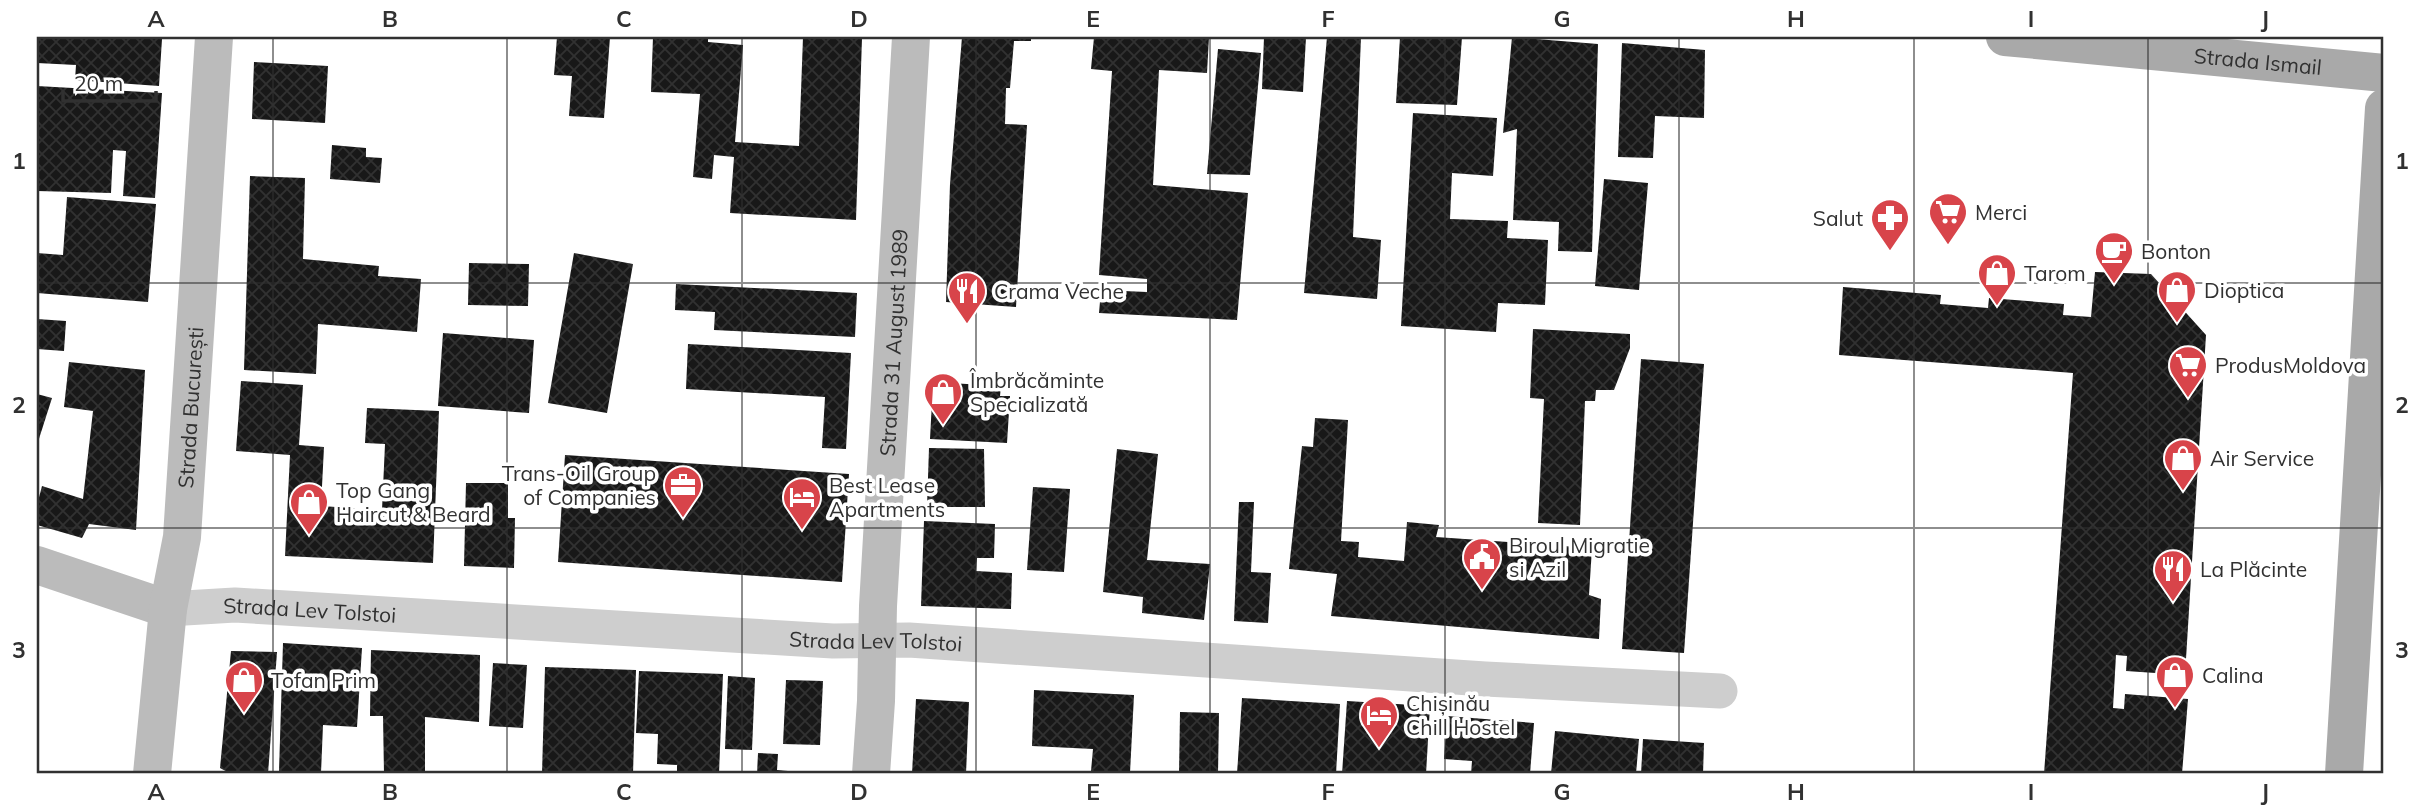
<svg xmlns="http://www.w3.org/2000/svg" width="2421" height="811" viewBox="0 0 2421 811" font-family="Mulish,sans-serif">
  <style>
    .building { fill: url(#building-cross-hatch) }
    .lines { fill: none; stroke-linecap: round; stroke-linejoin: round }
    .street { stroke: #cecece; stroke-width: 35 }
    .secondary { stroke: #bbb; stroke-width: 38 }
    .primary { stroke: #a9a9a9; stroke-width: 38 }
    .grid { fill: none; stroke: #313131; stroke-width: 2; stroke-opacity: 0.55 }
    .labels { text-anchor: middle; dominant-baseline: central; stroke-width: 7; stroke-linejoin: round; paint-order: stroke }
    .street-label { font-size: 21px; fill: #313131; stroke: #fff }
    .poi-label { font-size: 21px; fill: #313131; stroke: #fff; text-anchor: start }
    .neatline { fill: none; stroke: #313131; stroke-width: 2.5 }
    .grid-label { font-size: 23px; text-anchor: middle; font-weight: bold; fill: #313131 }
  </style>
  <defs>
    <pattern id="building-cross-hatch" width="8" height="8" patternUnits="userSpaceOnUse" patternTransform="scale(1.75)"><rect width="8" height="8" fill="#181818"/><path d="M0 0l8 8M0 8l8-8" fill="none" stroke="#313131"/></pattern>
  </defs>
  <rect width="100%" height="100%" fill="#fff"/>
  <g class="building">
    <polygon points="37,37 162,39 159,86 75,80 76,65 37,63"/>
    <polygon points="557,37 610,37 604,118 569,116 572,76 554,75"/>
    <polygon points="653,37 708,37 708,42 743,45 735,142 799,146 803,37 862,38 856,220 730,213 734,157 714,155 712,179 693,177 700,94 651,92"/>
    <polygon points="962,37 1031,37 1031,41 1014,41 1010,88 1006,88 1005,124 1027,125 1016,307 946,302 950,184"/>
    <polygon points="1094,37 1209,37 1207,73 1159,70 1153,185 1248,193 1237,320 1099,313 1101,290 1147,292 1147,279 1099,275 1112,71 1091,69"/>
    <polygon points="1264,37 1306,37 1303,92 1262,89"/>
    <polygon points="1327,37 1361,37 1353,237 1381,240 1377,299 1304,293"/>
    <polygon points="1400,37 1462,37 1457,105 1396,103"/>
    <polygon points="1512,37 1598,44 1592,252 1558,251 1559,222 1513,220 1517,129 1503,133"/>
    <polygon points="1622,43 1705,50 1704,118 1655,116 1653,158 1618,157"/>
    <polygon points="1218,49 1261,53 1250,175 1207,174"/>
    <polygon points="254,62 328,66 325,123 252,119"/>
    <polygon points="37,86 162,93 155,198 123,196 126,151 113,150 111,193 37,191"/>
    <polygon points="1413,113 1497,118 1493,176 1452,173 1450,219 1508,221 1507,238 1548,240 1545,305 1498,303 1496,332 1401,326"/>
    <polygon points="332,145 366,148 366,157 382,158 380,183 330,179"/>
    <polygon points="250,176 305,178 303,259 379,266 378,276 421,279 417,332 318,324 316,374 244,370"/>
    <polygon points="1604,179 1648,183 1639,290 1595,286"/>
    <polygon points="67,197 156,204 148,302 37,293 37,253 63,255"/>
    <polygon points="574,253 633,264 607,413 548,403"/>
    <polygon points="469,263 529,264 528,306 468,305"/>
    <polygon points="2095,272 2151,274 2206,335 2185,675 2126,671 2127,656 2116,655 2113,708 2124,709 2125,694 2188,699 2182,774 2044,774 2073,373 1839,355 1843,287 1941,295 1940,304 1988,308 1989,298 2064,304 2063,315 2091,317"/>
    <polygon points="676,284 857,293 855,337 714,330 715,312 675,310"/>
    <polygon points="37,319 66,321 64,351 37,349"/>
    <polygon points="1533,329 1630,334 1630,348 1614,390 1596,390 1595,401 1585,401 1580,525 1538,523 1544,399 1530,398"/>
    <polygon points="443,333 534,340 529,413 438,406"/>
    <polygon points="688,344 851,353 846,449 822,448 825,397 686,389"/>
    <polygon points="1641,359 1704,364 1684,653 1622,649"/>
    <polygon points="69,362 145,370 136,530 89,524 82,538 37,525 37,505 42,486 83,499 93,411 64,407"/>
    <polygon points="241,381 303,385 299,445 324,447 321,506 382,510 385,444 365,443 367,408 439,411 433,563 285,556 290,455 236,451"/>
    <polygon points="933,382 1001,386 1000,396 1010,396 1007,443 930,439"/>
    <polygon points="37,394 52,398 37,445"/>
    <polygon points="1315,418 1348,420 1341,541 1359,542 1358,557 1404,561 1407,522 1439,525 1436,537 1592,548 1589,595 1601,599 1599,639 1331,616 1337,574 1289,569 1302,446 1313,447"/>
    <polygon points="929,448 984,449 985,507 927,507"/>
    <polygon points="1117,449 1158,454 1147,560 1210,564 1204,620 1142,613 1143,597 1103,592"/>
    <polygon points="565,455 849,474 842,582 558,562"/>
    <polygon points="466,483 508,483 508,518 515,518 514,568 464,566"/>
    <polygon points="1033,487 1070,489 1064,572 1027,570"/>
    <polygon points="1239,502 1254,502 1251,572 1271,573 1268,623 1234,621"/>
    <polygon points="924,521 995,524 994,558 977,558 976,571 1012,573 1011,609 921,606"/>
    <polygon points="283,643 362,648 357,727 323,725 321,773 279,771"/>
    <polygon points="371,650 480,655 479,722 425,717 425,774 384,774 383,716 370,716"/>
    <polygon points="231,651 277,652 268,774 231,774 220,768"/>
    <polygon points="493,663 527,665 523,728 489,726"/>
    <polygon points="545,667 636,670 633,774 542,774"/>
    <polygon points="639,671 723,674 719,774 677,774 677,765 657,764 658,734 636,733"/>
    <polygon points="728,676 755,678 752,750 725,749"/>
    <polygon points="786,680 823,681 820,745 783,744"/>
    <polygon points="1034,690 1134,695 1130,773 1091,771 1093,749 1032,746"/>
    <polygon points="1242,698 1340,704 1336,774 1237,774"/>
    <polygon points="916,699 969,702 966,774 912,774"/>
    <polygon points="1347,701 1430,706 1426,774 1342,774"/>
    <polygon points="1180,712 1219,713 1218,774 1179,774"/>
    <polygon points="1447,716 1534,723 1530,774 1471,774 1472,761 1444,759"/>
    <polygon points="1555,731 1639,739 1636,774 1551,774"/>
    <polygon points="1643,739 1704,743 1703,774 1641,774"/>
    <polygon points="758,753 778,754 777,770 788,771 788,774 757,774"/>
  </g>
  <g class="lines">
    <path class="street" id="s1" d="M 168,609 L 235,605 L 833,641 L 909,640 L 1485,679 L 1720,691"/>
    <g class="secondary">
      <polyline points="37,565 168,609"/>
      <path id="s2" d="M 152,774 L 168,609 L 182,537 L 214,37"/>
      <path id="s3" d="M 871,774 L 876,701 L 878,606 L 911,37"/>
    </g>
    <g class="primary">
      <path id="s4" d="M 2005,37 L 2384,73"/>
      <polyline points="2344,774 2384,108"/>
    </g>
  </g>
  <path class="grid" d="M 273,37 L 273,774M 507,37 L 507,774M 742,37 L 742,774M 976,37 L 976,774M 1210,37 L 1210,774M 1445,37 L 1445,774M 1679,37 L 1679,774M 1914,37 L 1914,774M 2148,37 L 2148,774M 37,283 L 2384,283M 37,528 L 2384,528"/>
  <defs>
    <symbol id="supermarket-pin" viewBox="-11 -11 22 30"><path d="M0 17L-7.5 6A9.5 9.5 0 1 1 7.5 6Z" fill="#d8444a" stroke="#fff"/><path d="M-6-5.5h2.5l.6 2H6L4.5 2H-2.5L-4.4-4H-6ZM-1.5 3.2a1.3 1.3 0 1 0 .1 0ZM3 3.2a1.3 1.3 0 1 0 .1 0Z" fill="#fff"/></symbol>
    <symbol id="pharmacy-pin" viewBox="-11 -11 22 30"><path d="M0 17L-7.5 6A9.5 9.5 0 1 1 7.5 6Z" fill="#d8444a" stroke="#fff"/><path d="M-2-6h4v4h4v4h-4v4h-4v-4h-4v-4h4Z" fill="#fff"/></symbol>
    <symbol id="cafe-pin" viewBox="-11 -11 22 30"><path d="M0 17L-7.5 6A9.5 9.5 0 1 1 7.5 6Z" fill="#d8444a" stroke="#fff"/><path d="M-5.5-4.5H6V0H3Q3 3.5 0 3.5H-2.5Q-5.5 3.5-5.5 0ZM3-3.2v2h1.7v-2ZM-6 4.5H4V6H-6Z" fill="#fff"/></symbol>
    <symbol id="shop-pin" viewBox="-11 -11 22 30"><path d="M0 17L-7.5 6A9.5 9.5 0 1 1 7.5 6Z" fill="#d8444a" stroke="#fff"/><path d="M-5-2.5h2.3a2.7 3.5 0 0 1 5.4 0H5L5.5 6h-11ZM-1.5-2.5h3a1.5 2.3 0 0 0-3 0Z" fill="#fff"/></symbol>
    <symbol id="restaurant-pin" viewBox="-11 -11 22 30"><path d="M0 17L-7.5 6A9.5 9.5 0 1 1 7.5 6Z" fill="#d8444a" stroke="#fff"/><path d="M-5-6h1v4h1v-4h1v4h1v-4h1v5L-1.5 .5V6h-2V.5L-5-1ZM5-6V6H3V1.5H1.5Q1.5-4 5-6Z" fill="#fff"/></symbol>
    <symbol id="office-pin" viewBox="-11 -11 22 30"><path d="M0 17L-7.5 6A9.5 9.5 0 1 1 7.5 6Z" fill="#d8444a" stroke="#fff"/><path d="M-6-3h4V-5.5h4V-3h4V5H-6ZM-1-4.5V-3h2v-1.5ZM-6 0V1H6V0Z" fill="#fff"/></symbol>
    <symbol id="hotel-pin" viewBox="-11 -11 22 30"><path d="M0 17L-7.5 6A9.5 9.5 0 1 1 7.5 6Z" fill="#d8444a" stroke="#fff"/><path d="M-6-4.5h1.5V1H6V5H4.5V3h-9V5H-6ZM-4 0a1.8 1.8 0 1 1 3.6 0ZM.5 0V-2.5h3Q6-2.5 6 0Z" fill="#fff"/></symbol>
    <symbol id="civic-pin" viewBox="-11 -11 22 30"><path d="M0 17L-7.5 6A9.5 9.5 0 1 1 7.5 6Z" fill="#d8444a" stroke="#fff"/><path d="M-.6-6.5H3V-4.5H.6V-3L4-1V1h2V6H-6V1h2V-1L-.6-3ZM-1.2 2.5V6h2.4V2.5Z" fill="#fff"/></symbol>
  </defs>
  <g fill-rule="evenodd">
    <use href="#supermarket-pin" x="1926" y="190" width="44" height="60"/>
    <use href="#pharmacy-pin" x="1868" y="196" width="44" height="60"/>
    <use href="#cafe-pin" x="2092" y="229" width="44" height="60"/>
    <use href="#shop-pin" x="1975" y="251" width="44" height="60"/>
    <use href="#shop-pin" x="2155" y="268" width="44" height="60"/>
    <use href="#restaurant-pin" x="945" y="269" width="44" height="60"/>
    <use href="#supermarket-pin" x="2166" y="343" width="44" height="60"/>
    <use href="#shop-pin" x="921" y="370" width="44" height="60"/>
    <use href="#shop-pin" x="2161" y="436" width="44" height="60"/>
    <use href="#office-pin" x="661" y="463" width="44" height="60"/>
    <use href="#hotel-pin" x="780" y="475" width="44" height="60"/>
    <use href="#shop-pin" x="287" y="480" width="44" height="60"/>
    <use href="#civic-pin" x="1460" y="535" width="44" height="60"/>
    <use href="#restaurant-pin" x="2151" y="547" width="44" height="60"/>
    <use href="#shop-pin" x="2153" y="653" width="44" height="60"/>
    <use href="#shop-pin" x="222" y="658" width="44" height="60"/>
    <use href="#hotel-pin" x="1357" y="693" width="44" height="60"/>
  </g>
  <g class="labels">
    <g class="street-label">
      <text stroke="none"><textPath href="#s4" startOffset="254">Strada Ismail</textPath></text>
      <text stroke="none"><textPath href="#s3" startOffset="432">Strada 31 August 1989</textPath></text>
      <text stroke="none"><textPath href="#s2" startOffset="369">Strada București</textPath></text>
      <text stroke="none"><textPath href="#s1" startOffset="142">Strada Lev Tolstoi</textPath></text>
      <text stroke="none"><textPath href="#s1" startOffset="709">Strada Lev Tolstoi</textPath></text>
    </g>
    <g class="poi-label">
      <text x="1975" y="212">Merci</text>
      <text x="1863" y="218" text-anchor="end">Salut</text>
      <text x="2141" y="251">Bonton</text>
      <text x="2024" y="273">Tarom</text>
      <text x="2204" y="290">Dioptica</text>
      <text x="994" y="291">Crama Veche</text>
      <text x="2215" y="365">ProdusMoldova</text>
      <text x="970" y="380">Îmbrăcăminte<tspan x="970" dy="24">Specializată</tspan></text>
      <text x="2210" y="458">Air Service</text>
      <text x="656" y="473" text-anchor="end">Trans-Oil Group<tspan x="656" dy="24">of Companies</tspan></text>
      <text x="829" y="485">Best Lease<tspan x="829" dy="24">Apartments</tspan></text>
      <text x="336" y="490">Top Gang<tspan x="336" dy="24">Haircut &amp; Beard</tspan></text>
      <text x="1509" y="545">Biroul Migratie<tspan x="1509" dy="24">si Azil</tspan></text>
      <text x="2200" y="569">La Plăcinte</text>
      <text x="2202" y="675">Calina</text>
      <text x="271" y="680">Tofan Prim</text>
      <text x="1406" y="703">Chișinău<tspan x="1406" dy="24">Chill Hostel</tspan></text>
    </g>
  </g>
  <rect width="2421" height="811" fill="none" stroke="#ffffff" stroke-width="77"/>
  <path d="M63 91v10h93v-10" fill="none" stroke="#313131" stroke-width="3.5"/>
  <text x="74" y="91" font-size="21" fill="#313131" stroke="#ffffff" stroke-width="5" paint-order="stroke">20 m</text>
  <rect x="38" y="38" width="2344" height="734" class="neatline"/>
  <g class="grid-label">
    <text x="156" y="27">A</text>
    <text x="390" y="27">B</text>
    <text x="624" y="27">C</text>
    <text x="859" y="27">D</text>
    <text x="1093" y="27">E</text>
    <text x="1328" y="27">F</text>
    <text x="1562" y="27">G</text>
    <text x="1796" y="27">H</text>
    <text x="2031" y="27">I</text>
    <text x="2265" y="27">J</text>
    <text x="19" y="169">1</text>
    <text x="2402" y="169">1</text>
    <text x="19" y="413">2</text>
    <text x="2402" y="413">2</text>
    <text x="19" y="658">3</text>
    <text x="2402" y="658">3</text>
    <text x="156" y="800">A</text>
    <text x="390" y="800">B</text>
    <text x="624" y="800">C</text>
    <text x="859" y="800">D</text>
    <text x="1093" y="800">E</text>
    <text x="1328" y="800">F</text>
    <text x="1562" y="800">G</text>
    <text x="1796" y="800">H</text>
    <text x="2031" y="800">I</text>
    <text x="2265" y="800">J</text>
  </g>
</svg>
